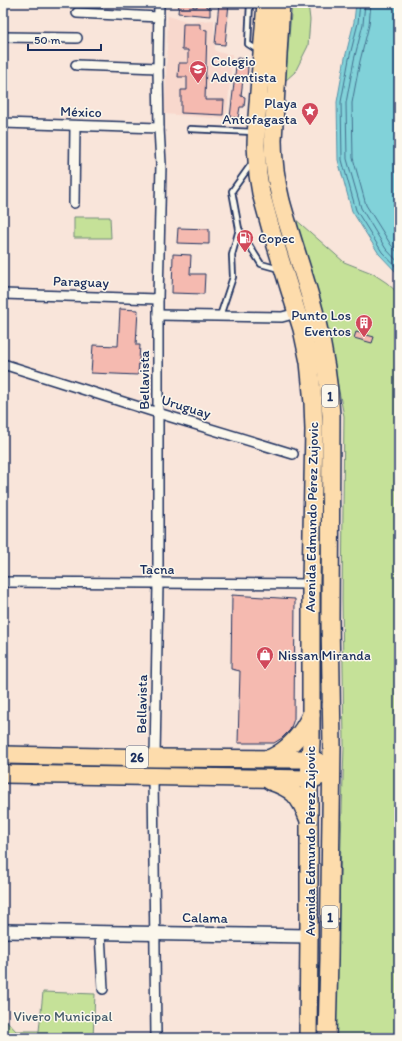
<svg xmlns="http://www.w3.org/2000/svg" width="402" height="1041" viewBox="0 0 402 1041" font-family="Itim,sans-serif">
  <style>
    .built { fill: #f8d8cd }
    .green { fill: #c5e198; stroke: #70887b }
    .water { fill: #81d2d9; stroke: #5891a8 }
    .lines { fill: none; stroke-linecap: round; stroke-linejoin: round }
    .shore { stroke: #44708f; stroke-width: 1 }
    .building { fill: #f5bab0; stroke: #1b2f5e }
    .lane-casing { stroke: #1b2f5e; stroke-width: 8 }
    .street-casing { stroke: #1b2f5e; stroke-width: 12 }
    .secondary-casing { stroke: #1b2f5e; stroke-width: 16 }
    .highway-casing { stroke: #1b2f5e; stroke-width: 20 }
    .lane { stroke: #fbf7ec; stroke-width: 4.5 }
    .street { stroke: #fbf7ec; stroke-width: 9 }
    .secondary { stroke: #fbf7ec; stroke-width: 13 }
    .highway { stroke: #fddcac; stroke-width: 17 }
    .labels { text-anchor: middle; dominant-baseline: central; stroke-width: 3; stroke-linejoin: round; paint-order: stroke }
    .shield { fill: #fbf7ec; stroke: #5e6b89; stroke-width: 1 }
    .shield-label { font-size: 13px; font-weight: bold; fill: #1b2f5e }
    .poi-label { font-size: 14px; fill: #1b2f5e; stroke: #fbf7ec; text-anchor: start }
    .street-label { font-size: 14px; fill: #1b2f5e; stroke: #fbf7ec }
    .park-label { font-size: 14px; fill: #465c6c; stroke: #fbf7ec }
  </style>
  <rect width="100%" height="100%" fill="#f9e5da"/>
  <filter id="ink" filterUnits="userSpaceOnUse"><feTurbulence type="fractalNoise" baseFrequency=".025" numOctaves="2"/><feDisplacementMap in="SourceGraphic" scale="8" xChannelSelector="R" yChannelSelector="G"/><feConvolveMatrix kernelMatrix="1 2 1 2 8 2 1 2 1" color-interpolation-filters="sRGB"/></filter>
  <g filter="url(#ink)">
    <polygon class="built" points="168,16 190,22 214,20 215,51 226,54 233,54 226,119 165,114"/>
    <g class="green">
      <polygon points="292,3 308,3 310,20 308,46 295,72 285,81"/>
      <polygon points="74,217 110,217 111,238 74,238"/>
      <polygon points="294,218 344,262 372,273 387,283 399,294 399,1038 335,1038 344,746 342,599 344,416 328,336"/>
      <polygon points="19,761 121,763 122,767 19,766"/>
      <polygon points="299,762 299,772 194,768 195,763"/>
      <polygon points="319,962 324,1038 317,1038 318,981"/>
      <polygon points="43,992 95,994 93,1038 4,1038 5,1019 16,1031 39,1031"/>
    </g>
    <polygon class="water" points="356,3 399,3 399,275 379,254 352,211 338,160 337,102 345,58 354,22"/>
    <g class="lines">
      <g class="shore">
        <polyline points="360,3 358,23 349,59 341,102 342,160 356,210 382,252 399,270"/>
        <polyline points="365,3 363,24 354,60 346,103 347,159 361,208 386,249 399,263"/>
        <polyline points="371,3 369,25 360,61 352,103 353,158 366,205 391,245 399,254"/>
      </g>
    </g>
    <g class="building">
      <polygon points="184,3 193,3 193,7 197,7 197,3 206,4 206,7 210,8 210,16 178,13 179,4 184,4"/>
      <polygon points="219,3 229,3 225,45 215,44"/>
      <polygon points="183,24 200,24 200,29 207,30 205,100 224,100 223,115 181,113 181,90 187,90 187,77 178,77 179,63 188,63 188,50 182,50"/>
      <polygon points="237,58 245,59 244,66 248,67 247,80 243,79 241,96 245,97 244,107 240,107 238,118 230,117"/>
      <polygon points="178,228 209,229 209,244 177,243"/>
      <polygon points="173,254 191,255 190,274 205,274 204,294 172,293"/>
      <polygon points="120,309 138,310 136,345 140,345 138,375 91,373 93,345 118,346"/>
      <polygon points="356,332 374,337 372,343 354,338"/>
      <polygon points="232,595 295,599 294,719 290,730 282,738 274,743 238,743 240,671 231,669"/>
    </g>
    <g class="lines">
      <defs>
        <g id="lane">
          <polyline points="250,3 248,44 259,51"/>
          <polyline points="190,129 254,132"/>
          <polyline points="252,163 232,191 239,229 261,264 279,269"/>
          <polyline points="220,316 233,277 232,255 239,229"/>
        </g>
        <g id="street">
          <polyline points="77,13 159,17"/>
          <polyline points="3,37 77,38"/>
          <polyline points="76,65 158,68"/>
          <polyline points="3,123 159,128"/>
          <polyline points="74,203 75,126"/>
          <polyline points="3,294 158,299"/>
          <polyline points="158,315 282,317 297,313"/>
          <polyline points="3,364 158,413 293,454"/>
          <polyline points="3,582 311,584"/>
          <polyline points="155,758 158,583 158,299 161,164 159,128 158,68 159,3"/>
          <polyline points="153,776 156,1038"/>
          <polyline points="100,933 103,989"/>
        </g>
        <polyline id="secondary" points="3,931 309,936"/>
        <g id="highway">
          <polyline points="266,3 257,117 256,145 258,175 261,193 272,233 302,329 309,362 313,403 314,430 311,584 311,742 309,779 309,936 308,1038"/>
          <path d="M 281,3 L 273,140 C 273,161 276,181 281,201 C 292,241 306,279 316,318 C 324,350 329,382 331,415 L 330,619 L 332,746 L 329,959 L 327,1038"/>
          <path d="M 3,755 L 155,758 L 297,759 C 305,759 313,758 320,763"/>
          <path d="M 271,758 C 290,749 302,734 311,715"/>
          <polyline points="3,774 309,779 316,778 320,776"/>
          <path d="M 270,781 C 293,789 299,795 308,818"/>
        </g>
      </defs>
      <use href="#lane" class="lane-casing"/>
      <use href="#street" class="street-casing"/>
      <use href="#secondary" class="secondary-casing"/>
      <use href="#highway" class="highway-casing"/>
      <use href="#lane" class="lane"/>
      <use href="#street" class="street"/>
      <use href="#secondary" class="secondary"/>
      <use href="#highway" class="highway"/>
    </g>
  </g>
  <defs>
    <symbol id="school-pin" viewBox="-11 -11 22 30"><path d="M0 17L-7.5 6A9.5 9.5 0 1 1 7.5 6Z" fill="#d1495b" stroke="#fbf7ec"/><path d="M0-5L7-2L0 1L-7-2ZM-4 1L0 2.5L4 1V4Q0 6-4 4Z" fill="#fff"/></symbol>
    <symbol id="sight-pin" viewBox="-11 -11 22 30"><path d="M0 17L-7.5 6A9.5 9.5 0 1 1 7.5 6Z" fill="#d1495b" stroke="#fbf7ec"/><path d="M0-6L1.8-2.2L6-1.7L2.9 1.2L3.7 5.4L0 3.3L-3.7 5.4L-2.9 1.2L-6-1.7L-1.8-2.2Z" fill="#fff"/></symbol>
    <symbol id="fuel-pin" viewBox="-11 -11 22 30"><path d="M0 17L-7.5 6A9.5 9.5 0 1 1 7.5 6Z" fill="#d1495b" stroke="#fbf7ec"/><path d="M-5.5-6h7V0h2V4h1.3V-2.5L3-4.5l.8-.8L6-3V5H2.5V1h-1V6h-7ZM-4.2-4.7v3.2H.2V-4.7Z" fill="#fff"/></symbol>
    <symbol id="building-pin" viewBox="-11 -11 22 30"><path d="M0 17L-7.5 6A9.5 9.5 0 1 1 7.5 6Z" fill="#d1495b" stroke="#fbf7ec"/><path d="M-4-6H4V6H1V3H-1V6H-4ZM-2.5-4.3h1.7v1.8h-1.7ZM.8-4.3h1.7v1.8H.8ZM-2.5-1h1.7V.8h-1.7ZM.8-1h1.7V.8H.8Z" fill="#fff"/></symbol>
    <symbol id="shop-pin" viewBox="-11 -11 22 30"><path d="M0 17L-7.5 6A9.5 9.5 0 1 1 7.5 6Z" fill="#d1495b" stroke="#fbf7ec"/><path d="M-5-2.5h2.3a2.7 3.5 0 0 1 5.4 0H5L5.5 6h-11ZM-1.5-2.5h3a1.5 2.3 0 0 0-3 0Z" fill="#fff"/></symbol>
  </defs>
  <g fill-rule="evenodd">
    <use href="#school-pin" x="188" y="59" width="20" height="27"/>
    <use href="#sight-pin" x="300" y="101" width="20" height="27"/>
    <use href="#fuel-pin" x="235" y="228" width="20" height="27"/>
    <use href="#building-pin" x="354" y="313" width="20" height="27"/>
    <use href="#shop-pin" x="255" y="645" width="20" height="27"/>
  </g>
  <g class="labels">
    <g class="shield">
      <rect x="322" y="385" width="16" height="22" rx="3"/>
      <rect x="126" y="746" width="22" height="22" rx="3"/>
      <rect x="322" y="906" width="16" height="22" rx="3"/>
    </g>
    <g class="shield-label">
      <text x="330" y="396">1</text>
      <text x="137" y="757">26</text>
      <text x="330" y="917">1</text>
    </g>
    <g class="poi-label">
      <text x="211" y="61">Colegio<tspan x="211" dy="16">Adventista</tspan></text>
      <text x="297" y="103" text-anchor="end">Playa<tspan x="297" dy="16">Antofagasta</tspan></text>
      <text x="258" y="238">Copec</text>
      <text x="351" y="315" text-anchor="end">Punto Los<tspan x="351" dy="16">Eventos</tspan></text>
      <text x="278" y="655">Nissan Miranda</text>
    </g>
    <g class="street-label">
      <text transform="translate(81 112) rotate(2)">México</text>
      <text transform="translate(81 282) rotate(2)">Paraguay</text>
      <text transform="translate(144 380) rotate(-90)">Bellavista</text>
      <text transform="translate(186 407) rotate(17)">Uruguay</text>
      <text transform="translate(312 517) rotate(-89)">Avenida Edmundo Pérez Zujovic</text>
      <text x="157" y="569">Tacna</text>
      <text transform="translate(142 704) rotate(-89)">Bellavista</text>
      <text transform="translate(310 841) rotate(-90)">Avenida Edmundo Pérez Zujovic</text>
      <text transform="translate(205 918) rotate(1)">Calama</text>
    </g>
    <g class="park-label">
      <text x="63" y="1016">Vivero Municipal</text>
    </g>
  </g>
  <rect width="402" height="1041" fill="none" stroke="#fbf7ec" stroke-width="16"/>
  <rect x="8" y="8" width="386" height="1025" fill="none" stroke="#1b2f5e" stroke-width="1.5" filter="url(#ink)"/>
  <path d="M28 44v6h73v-6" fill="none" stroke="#1b2f5e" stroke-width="2"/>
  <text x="34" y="44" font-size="12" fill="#1b2f5e" stroke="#fbf7ec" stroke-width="3" paint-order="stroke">50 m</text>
</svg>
